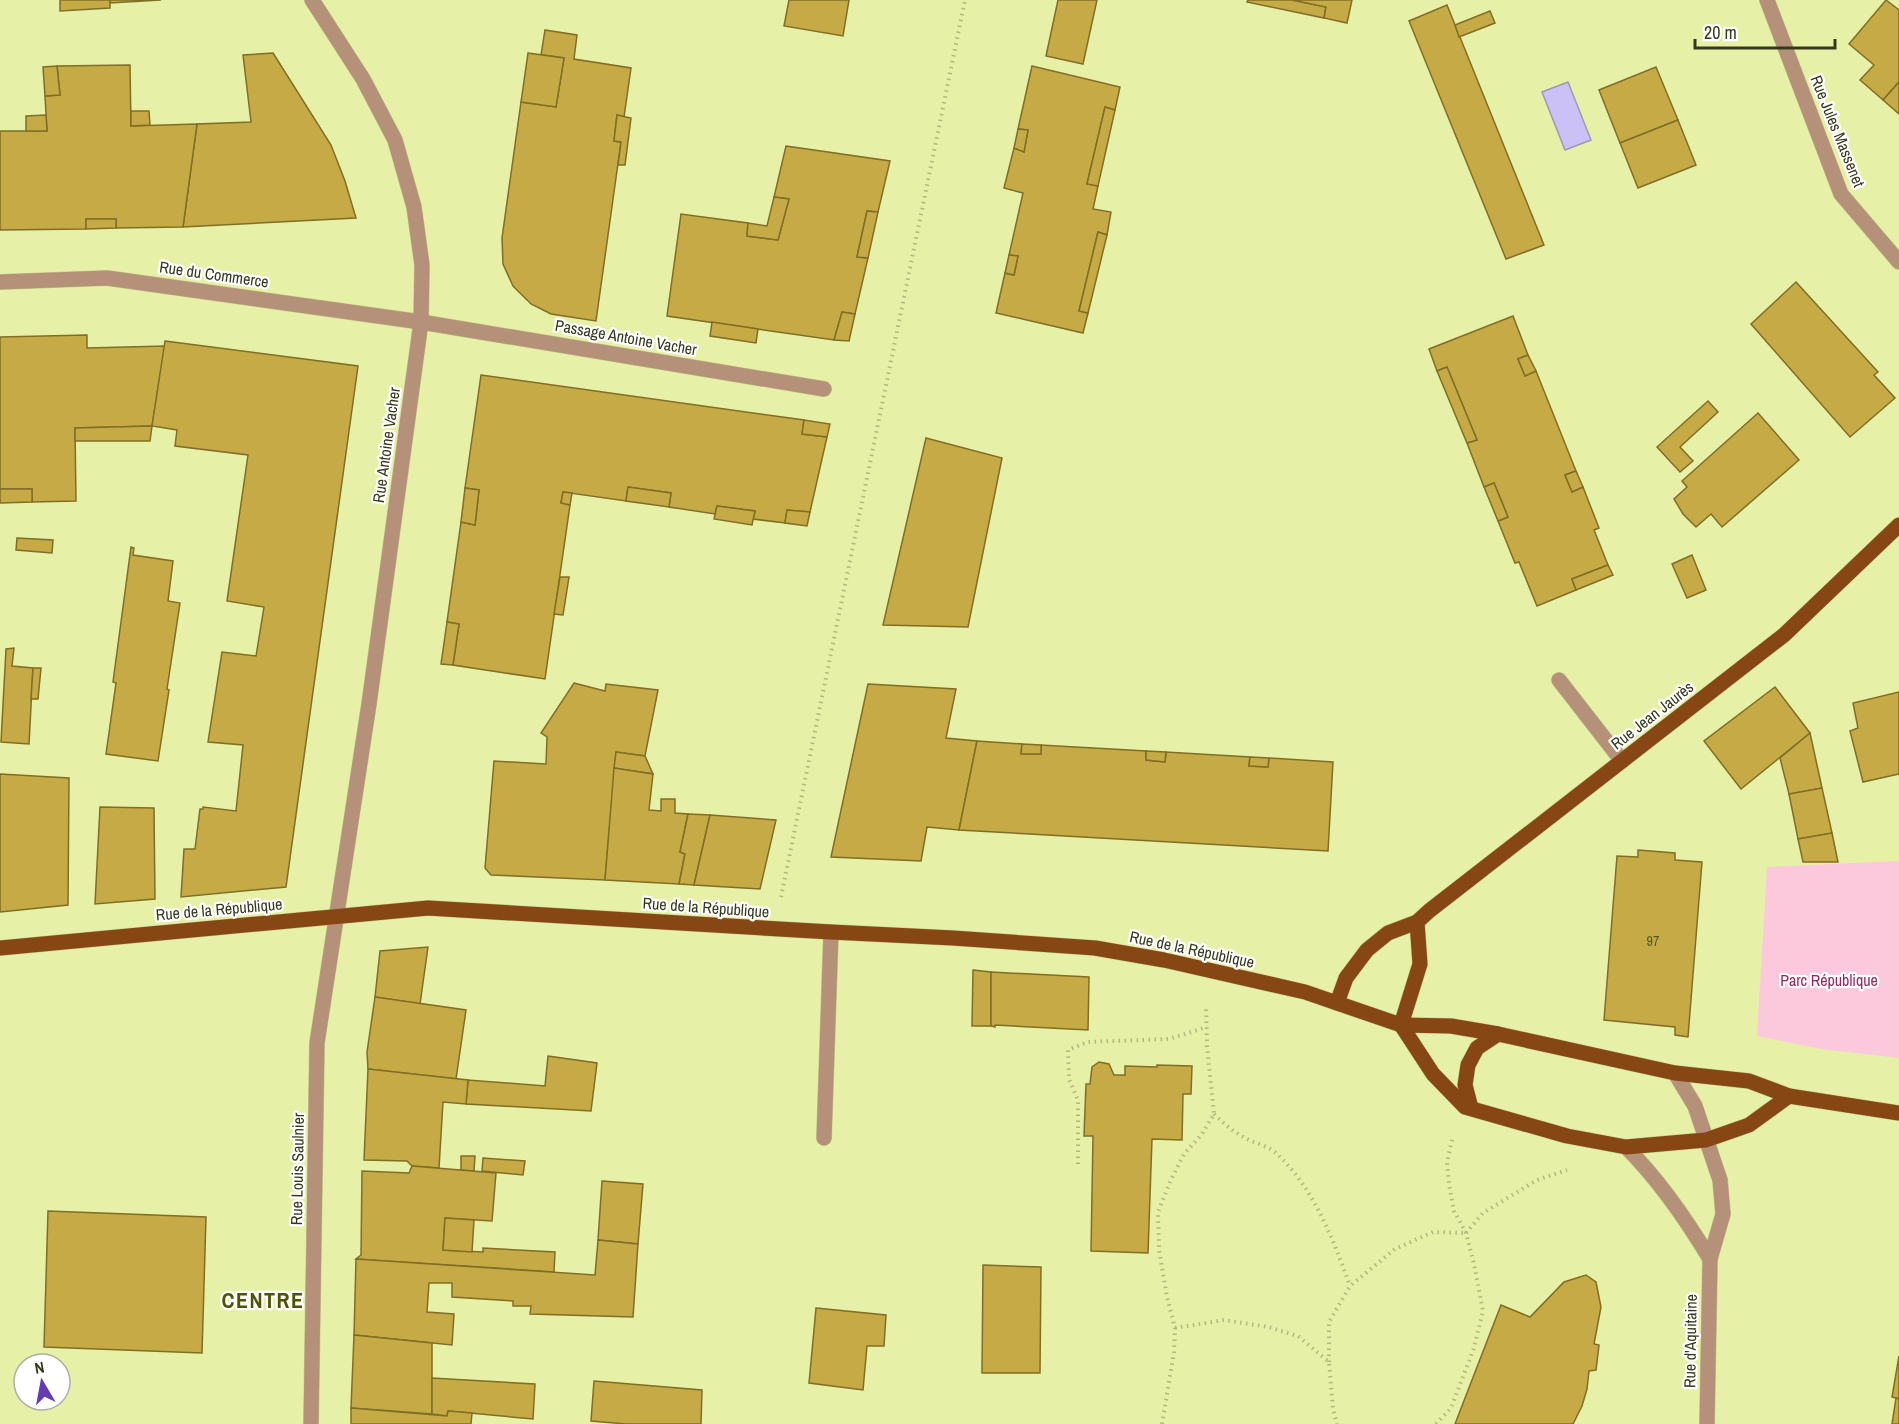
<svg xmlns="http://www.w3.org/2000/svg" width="1899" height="1424" viewBox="0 0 1899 1424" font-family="'Archivo Narrow',sans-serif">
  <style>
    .green { fill: #fcc8dc }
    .water { fill: #ccc1f6; stroke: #9f98b4; stroke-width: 1.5 }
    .building { fill: #c5aa45; stroke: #816e26; stroke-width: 1.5 }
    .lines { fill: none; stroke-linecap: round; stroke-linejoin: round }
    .minor-casing { stroke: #c3cb8b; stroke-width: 16 }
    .major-casing { stroke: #c3cb8b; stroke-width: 16 }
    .path { stroke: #b1b87d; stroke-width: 4; stroke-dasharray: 1.5 4.5; stroke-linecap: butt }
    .minor { stroke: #b6917a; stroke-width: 15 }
    .major { stroke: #864715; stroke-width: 15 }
    .labels { text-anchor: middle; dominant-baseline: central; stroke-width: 4.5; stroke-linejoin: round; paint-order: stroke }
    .number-label { font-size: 14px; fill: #595426 }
    .street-label { font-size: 16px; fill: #35381b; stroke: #fff }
    .park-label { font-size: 16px; fill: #93265d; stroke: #fff }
    .district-label { font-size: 22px; font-weight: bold; letter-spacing: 1.5px; fill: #4e5404; stroke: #fff }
  </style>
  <rect width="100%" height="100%" fill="#e7f0a7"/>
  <polygon class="green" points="1899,861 1899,1058 1821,1049 1757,1036 1767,867"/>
  <polygon class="water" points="1568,82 1591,140 1565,150 1542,92"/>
  <g class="building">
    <polygon points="60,0 110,0 110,8 60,11"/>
    <polygon points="110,0 161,0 110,3"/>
    <polygon points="789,0 849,0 843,36 784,26"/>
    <polygon points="1058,0 1097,0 1083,64 1046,56"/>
    <polygon points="1248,0 1292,0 1326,7 1324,18 1247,2"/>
    <polygon points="1292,0 1352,0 1347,23 1324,18 1326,7"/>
    <polygon points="1886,0 1899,10 1899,82 1883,100 1860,80 1874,65 1849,44"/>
    <polygon points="1447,5 1544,245 1506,259 1409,21"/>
    <polygon points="1490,11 1495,23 1459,37 1455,25"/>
    <polygon points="545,30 577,35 574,59 631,68 624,117 617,115 614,141 621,142 596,321 551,314 531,304 513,286 503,264 502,238 521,102 556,107 564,58 541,55"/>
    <polygon points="273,53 331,145 345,181 356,218 183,227 197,124 251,122 243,55"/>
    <polygon points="528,53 564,58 556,107 521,102"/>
    <polygon points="130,65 131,126 197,124 183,227 116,228 116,219 86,219 86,229 0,230 0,131 47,131 45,96 60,95 57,66"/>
    <polygon points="57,66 60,95 45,96 43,67"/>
    <polygon points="1032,66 1120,87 1115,110 1105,107 1087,184 1098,186 1093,209 1111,212 1107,235 1098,232 1079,311 1088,313 1083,333 996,313 1005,273 1014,275 1018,256 1009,255 1023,193 1004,188 1014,148 1024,152 1028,130 1018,129"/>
    <polygon points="1656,67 1678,120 1620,143 1599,90"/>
    <polygon points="1899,82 1899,114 1883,100"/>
    <polygon points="1105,107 1115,110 1098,186 1087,184"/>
    <polygon points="131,111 149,111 150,125 131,126"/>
    <polygon points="46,115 47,131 26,131 26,116"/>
    <polygon points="617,115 631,118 625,165 618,165 621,142 614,141"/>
    <polygon points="1678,120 1696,165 1638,188 1620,143"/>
    <polygon points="1018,129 1028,130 1024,152 1014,148"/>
    <polygon points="786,146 890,161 878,212 867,211 857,257 868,258 855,314 842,312 834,340 667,316 681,214 748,223 747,236 778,240 789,199 774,197"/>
    <polygon points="774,197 789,199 778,240 747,236 748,223 767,226"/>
    <polygon points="867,211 878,212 868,258 857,257"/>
    <polygon points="86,219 116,219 116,228 86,229"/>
    <polygon points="1098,232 1107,235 1088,313 1079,311"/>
    <polygon points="1009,255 1018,256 1014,275 1005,273"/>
    <polygon points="1796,282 1878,372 1874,375 1895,398 1850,437 1751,324"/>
    <polygon points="842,312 855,314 849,341 834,340"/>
    <polygon points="1513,316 1528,355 1518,359 1525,376 1536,371 1576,471 1565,475 1572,492 1583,487 1599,528 1594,530 1608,565 1572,579 1576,590 1537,606 1519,562 1515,563 1498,521 1508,517 1494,483 1484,487 1467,443 1477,440 1447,367 1437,371 1429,349"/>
    <polygon points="712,322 758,329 756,343 710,336"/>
    <polygon points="87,335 87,348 165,346 152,426 75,428 76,501 32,502 32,489 0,489 0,337"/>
    <polygon points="165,341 358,366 286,887 181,897 184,849 195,849 200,809 203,809 203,807 236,811 243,745 208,742 222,652 256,656 264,607 227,601 248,455 175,446 177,430 152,426"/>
    <polygon points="1528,355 1536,371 1525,376 1518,359"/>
    <polygon points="1447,367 1477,440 1467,443 1437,371"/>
    <polygon points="481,375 804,420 802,434 827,437 810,512 787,510 785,523 753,519 755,511 717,506 715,514 669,507 671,493 628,487 626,501 563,492 561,503 570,505 545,679 453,665 459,624 447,622 461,522 475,525 479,490 465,488"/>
    <polygon points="1708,401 1718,412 1680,447 1693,461 1680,472 1657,447"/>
    <polygon points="1758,413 1799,460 1722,527 1711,514 1696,527 1683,514 1674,499 1687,487 1682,481"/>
    <polygon points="804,420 830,424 827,437 802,434"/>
    <polygon points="152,426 150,441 75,441 75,428"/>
    <polygon points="926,438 1002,458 968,627 883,625"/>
    <polygon points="1576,471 1583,487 1572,492 1565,475"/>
    <polygon points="1494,483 1508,517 1498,521 1484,487"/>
    <polygon points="628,487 671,493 669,507 626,501"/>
    <polygon points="465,488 479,490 475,525 461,522"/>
    <polygon points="0,489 32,489 32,502 0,503"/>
    <polygon points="563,492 572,493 570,505 561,503"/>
    <polygon points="717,506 755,511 752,525 714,519"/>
    <polygon points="787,510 810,512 807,526 785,523"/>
    <polygon points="17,538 53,540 52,553 16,550"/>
    <polygon points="131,547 134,548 133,555 173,561 168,601 180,603 167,689 169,690 158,761 106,754 116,683 113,682"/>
    <polygon points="1692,555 1706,590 1687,598 1672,564"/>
    <polygon points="1608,565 1613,575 1576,590 1572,579"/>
    <polygon points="560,577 569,577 563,615 554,614"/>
    <polygon points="447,622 459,624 453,665 441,664"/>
    <polygon points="14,648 12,666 33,668 29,744 1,742 6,649"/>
    <polygon points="33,668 41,668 38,699 31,699"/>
    <polygon points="574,683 605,691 606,684 658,690 645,756 616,752 605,880 491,875 485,868 494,761 546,764 547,737 541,733"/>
    <polygon points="868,684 956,689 946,738 977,741 959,830 927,827 921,861 831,857"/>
    <polygon points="1775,687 1810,733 1741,789 1704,741"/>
    <polygon points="1899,692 1899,774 1863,782 1850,731 1858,728 1853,703"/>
    <polygon points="1810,733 1822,788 1789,794 1780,758"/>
    <polygon points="977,741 1022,744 1021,754 1041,754 1041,745 1146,751 1146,760 1165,762 1166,752 1250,757 1249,766 1268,767 1269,758 1333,762 1328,851 959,830"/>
    <polygon points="1022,744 1041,745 1041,754 1021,754"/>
    <polygon points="1146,751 1166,752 1165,762 1146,760"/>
    <polygon points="616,752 645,756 653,774 614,768"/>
    <polygon points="1250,757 1269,758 1268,767 1249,766"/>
    <polygon points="614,768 653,774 649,810 661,811 661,799 675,799 675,813 688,814 680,852 685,854 679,884 605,880"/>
    <polygon points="0,774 69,778 68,905 0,912"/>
    <polygon points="1822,788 1832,833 1798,839 1789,794"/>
    <polygon points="100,807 154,808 155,899 95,904"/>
    <polygon points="688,814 710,815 694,885 679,884 685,854 680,852"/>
    <polygon points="710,815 776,820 760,889 694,885"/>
    <polygon points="1832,833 1838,862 1803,862 1798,839"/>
    <polygon points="1638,850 1675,853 1675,860 1702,862 1688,1037 1675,1035 1675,1027 1604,1020 1617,856 1638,857"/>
    <polygon points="428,947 420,1004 375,997 380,951"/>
    <polygon points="973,970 991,972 991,1026 972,1026"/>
    <polygon points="991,972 1089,977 1088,1030 995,1025 995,1027 991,1026"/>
    <polygon points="375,997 466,1010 456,1079 368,1069 367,1052"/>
    <polygon points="548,1056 597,1063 591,1111 466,1104 468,1080 545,1086"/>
    <polygon points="1099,1062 1109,1064 1114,1075 1125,1075 1125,1066 1157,1067 1157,1065 1192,1066 1191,1094 1183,1094 1182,1140 1152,1139 1148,1253 1091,1251 1093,1136 1084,1136 1086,1084 1090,1084 1092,1067"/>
    <polygon points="368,1069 468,1080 466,1104 443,1102 439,1168 412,1166 407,1161 364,1160"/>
    <polygon points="461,1156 475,1156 474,1171 461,1170"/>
    <polygon points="483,1158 525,1161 523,1175 482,1171"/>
    <polygon points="412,1166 496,1173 492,1221 445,1218 443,1250 483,1252 483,1248 555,1252 554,1272 356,1259 361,1255 362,1171 409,1173"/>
    <polygon points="602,1181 643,1184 638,1244 598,1240"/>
    <polygon points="48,1211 206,1217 202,1353 44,1347"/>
    <polygon points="445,1218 474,1220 472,1252 443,1250"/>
    <polygon points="598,1240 638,1244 633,1317 530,1314 531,1306 513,1306 513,1301 452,1297 452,1283 429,1283 427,1312 454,1314 452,1345 354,1335 356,1259 595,1275"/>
    <polygon points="983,1265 1041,1267 1040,1373 982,1373"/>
    <polygon points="1586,1275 1596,1282 1601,1307 1594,1344 1599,1345 1596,1370 1589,1371 1587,1389 1582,1406 1573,1424 1455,1424 1501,1305 1530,1317 1564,1282"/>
    <polygon points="816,1308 886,1315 884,1346 867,1346 863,1390 809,1383"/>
    <polygon points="354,1335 432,1343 432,1414 351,1408"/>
    <polygon points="1899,1356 1899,1399 1892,1397"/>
    <polygon points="432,1378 535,1384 533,1419 448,1411 447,1416 432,1414"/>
    <polygon points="594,1381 702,1390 701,1424 626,1424 591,1421"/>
    <polygon points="1896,1398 1899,1399 1899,1424 1892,1424"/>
    <polygon points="351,1408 447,1416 448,1411 472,1413 471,1424 351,1424"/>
  </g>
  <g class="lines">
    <defs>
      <g id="minor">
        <polyline points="1767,0 1841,194 1899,262"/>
        <polyline points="0,282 107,278 421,322 824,389"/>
        <polyline points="1559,680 1622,761"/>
        <polyline points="1675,1073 1695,1106 1720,1180 1723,1214 1710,1259 1707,1424"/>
        <polyline points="824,1138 831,932"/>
        <path d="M 1626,1147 C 1659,1180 1686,1219 1710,1259"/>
        <polyline points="311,1424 317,1043 369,704 421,322 422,265 414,207 395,140 363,79 312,0"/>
      </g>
      <g id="major">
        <polyline points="0,948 428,908 831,932 953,938 1095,948 1164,960 1305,992 1401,1025 1451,1026 1498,1034 1675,1073 1749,1081 1789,1096 1899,1113"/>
        <polyline points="1337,1003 1346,978 1367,950 1388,933 1417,922 1429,911 1784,635 1899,525"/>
        <polyline points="1401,1025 1433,1074 1465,1107 1567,1136 1626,1147 1706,1140 1749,1125 1789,1096"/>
        <polyline points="1401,1025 1420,964 1417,922"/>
        <polyline points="1471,1108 1465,1085 1468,1065 1477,1048 1498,1034"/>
      </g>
    </defs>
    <use href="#minor" class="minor-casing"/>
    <use href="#major" class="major-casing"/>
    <g class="path">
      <polyline points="781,897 965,0"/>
      <path d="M 1214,1114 C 1226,1126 1235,1133 1251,1141 C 1259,1144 1269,1147 1276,1153 C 1314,1188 1333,1239 1350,1286"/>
      <polyline points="1078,1164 1078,1100 1069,1079 1068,1050 1088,1042 1169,1039 1207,1027"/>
      <polyline points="1466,1233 1483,1213 1537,1180 1567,1170"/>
      <polyline points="1175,1328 1224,1320 1268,1327 1298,1336 1329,1362 1333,1409 1337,1424"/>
      <polyline points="1329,1362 1329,1322 1350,1286 1395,1249 1433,1232 1465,1233"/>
      <polyline points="1162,1424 1174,1352 1175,1328 1167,1297 1159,1250 1158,1212 1170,1182 1184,1154 1202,1134 1214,1114 1207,1046 1206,1006"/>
      <polyline points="1436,1424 1451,1408 1474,1348 1483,1311 1474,1264 1466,1233 1454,1211 1449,1184 1447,1162 1453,1136"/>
    </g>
    <use href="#minor" class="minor"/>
    <use href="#major" class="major"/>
  </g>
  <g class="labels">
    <g class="number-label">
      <text x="1653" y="941">97</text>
    </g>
    <g class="street-label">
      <text transform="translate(1838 131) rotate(68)">Rue Jules Massenet</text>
      <text transform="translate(214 274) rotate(8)">Rue du Commerce</text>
      <text transform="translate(626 337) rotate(10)">Passage Antoine Vacher</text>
      <text transform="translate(386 445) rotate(-82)">Rue Antoine Vacher</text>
      <text transform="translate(1652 715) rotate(-38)">Rue Jean Jaurès</text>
      <text transform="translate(706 907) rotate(4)">Rue de la République</text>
      <text transform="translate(219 909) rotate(-5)">Rue de la République</text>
      <text transform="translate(1192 949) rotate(12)">Rue de la République</text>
      <text transform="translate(297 1169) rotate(-89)">Rue Louis Saulnier</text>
      <text transform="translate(1690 1341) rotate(-89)">Rue d'Aquitaine</text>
    </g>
    <g class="park-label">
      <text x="1829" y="980">Parc République</text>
    </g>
    <g class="district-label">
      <text x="263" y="1300">CENTRE</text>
    </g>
  </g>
  <g transform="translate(42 1382) rotate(350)"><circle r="28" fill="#ffffff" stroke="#aeafa4" stroke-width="1.5"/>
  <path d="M0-4.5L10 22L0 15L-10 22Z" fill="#643bb3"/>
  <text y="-9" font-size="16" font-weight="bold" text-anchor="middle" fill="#35381b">N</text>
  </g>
  <path d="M1695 39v9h140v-9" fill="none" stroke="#35381b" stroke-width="3"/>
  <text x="1704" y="39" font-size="18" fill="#35381b" stroke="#ffffff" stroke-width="4.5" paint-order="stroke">20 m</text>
</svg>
